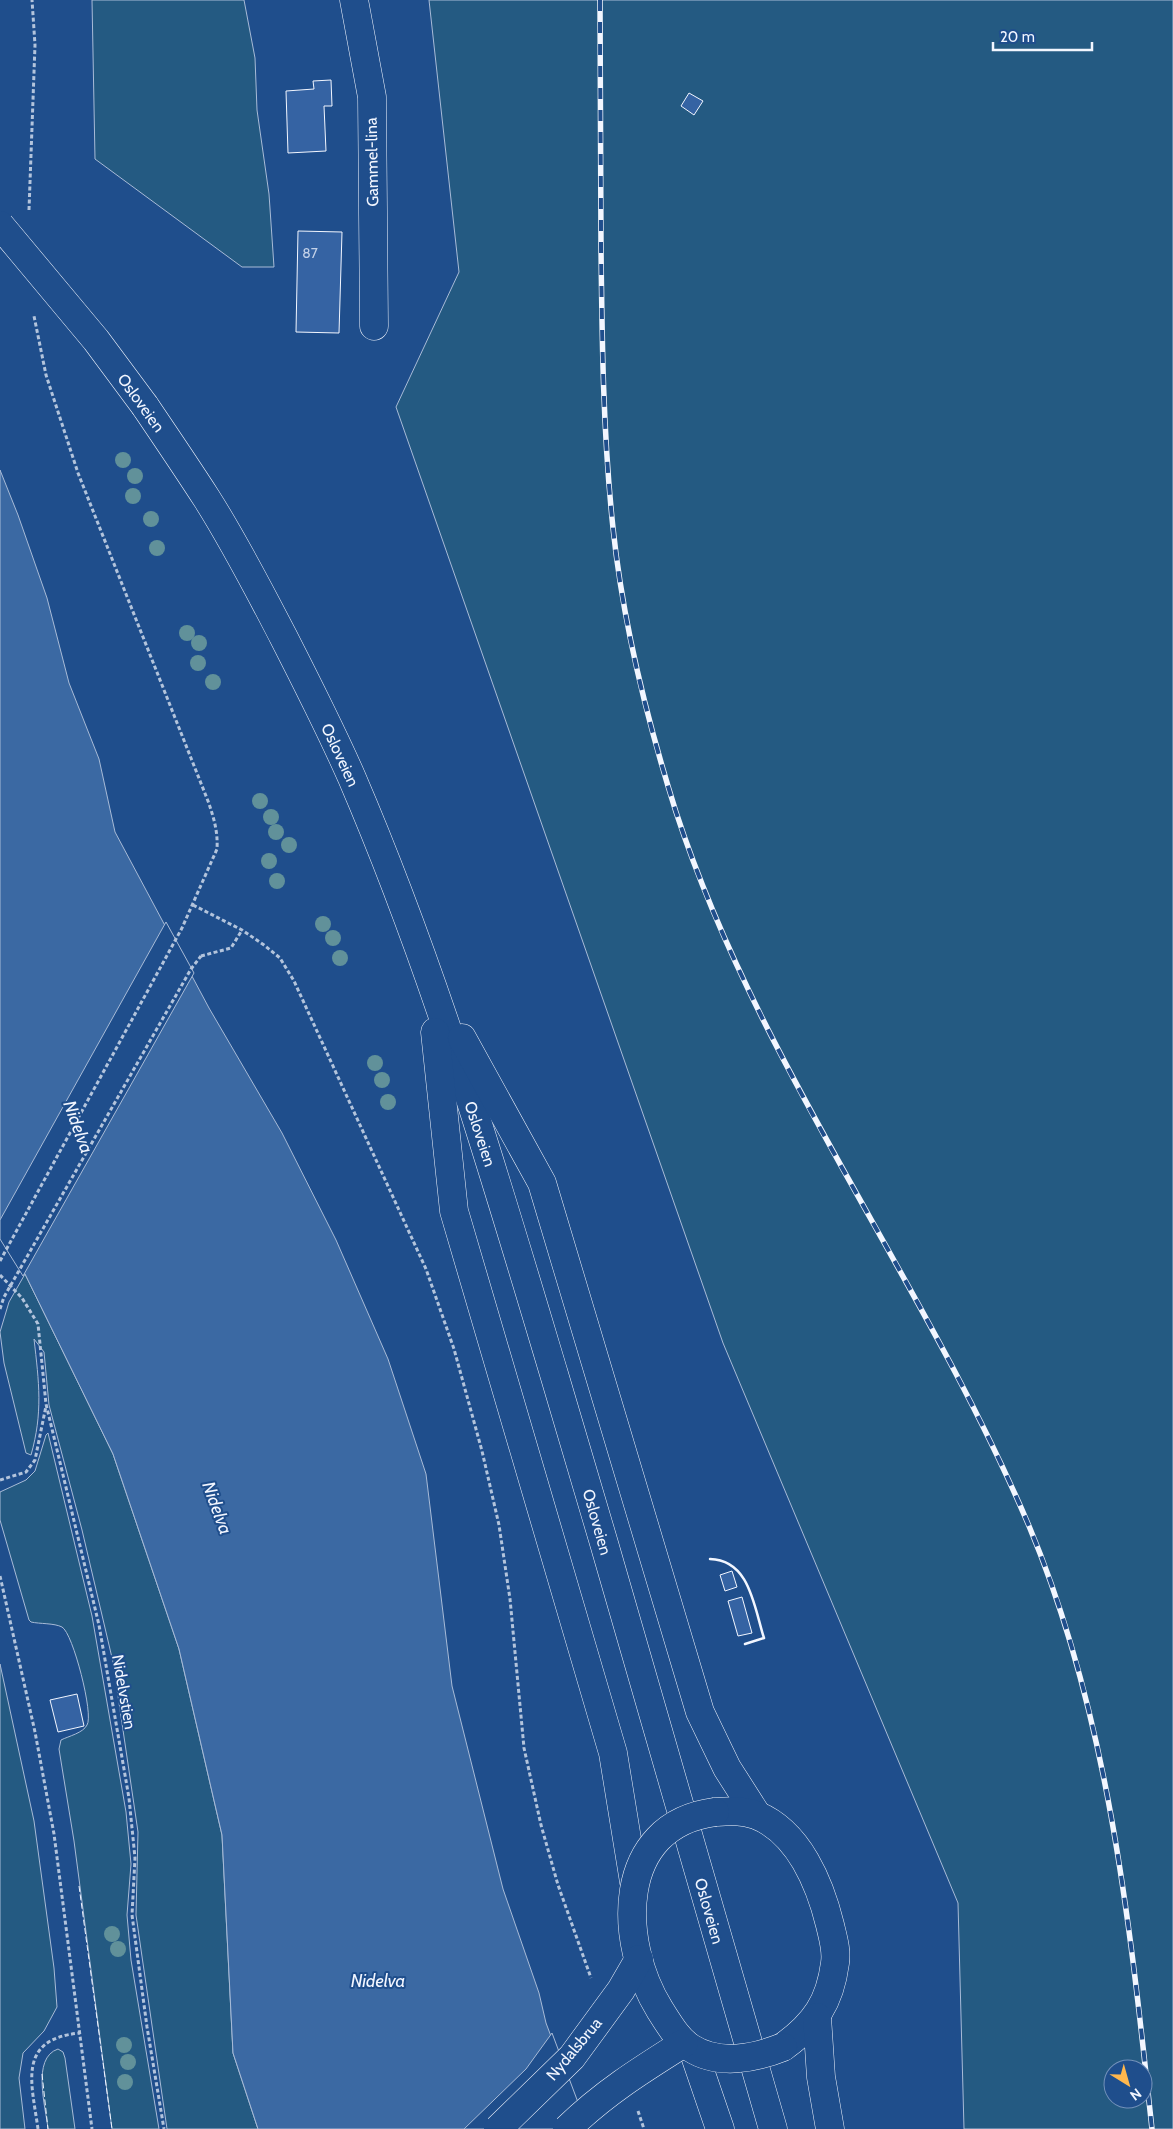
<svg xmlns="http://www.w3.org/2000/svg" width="1173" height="2129" viewBox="0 0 1173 2129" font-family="Cabin,sans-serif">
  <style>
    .green { fill: #245a82; stroke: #a8bbd7; fill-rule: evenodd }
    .water { fill: #3b69a3; stroke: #a8bbd7 }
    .pier { fill: #1f4e8c; stroke: #a8bbd7 }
    .building { fill: #3563a3; stroke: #f2f6ff }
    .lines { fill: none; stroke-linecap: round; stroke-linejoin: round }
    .minor-casing { stroke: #f2f6ff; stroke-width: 29 }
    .highway-casing { stroke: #f2f6ff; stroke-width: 29 }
    .path { stroke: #b3c4dc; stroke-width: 3; stroke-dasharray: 4 2.5; stroke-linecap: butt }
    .minor { stroke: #1f4e8c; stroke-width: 28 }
    .highway { stroke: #1f4e8c; stroke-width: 28 }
    .rail-casing { stroke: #f2f6ff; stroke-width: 5.5 }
    .rail { stroke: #1f4e8c; stroke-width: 4; stroke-dasharray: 11; stroke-linecap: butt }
    .highway-bridge-casing { stroke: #f2f6ff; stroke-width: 29; stroke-linecap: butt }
    .path-bridge { stroke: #b3c4dc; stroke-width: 3; stroke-dasharray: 4 2.5; stroke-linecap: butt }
    .highway-bridge { stroke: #1f4e8c; stroke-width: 28 }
    .fence { stroke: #f2f6ff; stroke-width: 1; stroke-dasharray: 6 2.5; stroke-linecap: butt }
    .wall { stroke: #f2f6ff; stroke-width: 2.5 }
    .tree { fill: #61919a }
    .labels { text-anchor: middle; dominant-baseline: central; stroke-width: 4; stroke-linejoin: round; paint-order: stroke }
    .number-label { font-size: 14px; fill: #c3d1e8 }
    .street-label { font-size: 16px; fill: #f2f6ff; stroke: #1f4e8c }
    .water-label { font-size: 18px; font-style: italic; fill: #f2f6ff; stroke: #1f4e8c }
  </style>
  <rect width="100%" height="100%" fill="#1f4e8c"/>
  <g class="green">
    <polygon points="92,0 244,0 255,58 257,110 269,194 274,267 242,267 95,159"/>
    <path d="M 429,0 L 1173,0 L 1173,2129 L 964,2129 L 958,1903 L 723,1343 L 396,407 L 459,272 ZM 1113,2069 L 1143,2069 L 1143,2099 L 1113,2099 Z"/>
    <path d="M 25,1274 L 113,1454 L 179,1649 L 222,1835 L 233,2053 L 258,2129 L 167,2129 L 136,1915 L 138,1832 L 113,1662 L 82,1530 L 49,1405 L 44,1352 L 34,1339 C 39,1382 43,1413 31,1455 L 26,1453 L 4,1363 L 0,1332 L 9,1302 Z"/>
    <path d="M 48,1433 L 92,1616 L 126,1812 L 131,1864 L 127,1915 L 131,1960 L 159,2129 L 112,2129 L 74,1841 L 59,1749 L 61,1740 C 69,1736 83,1733 87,1725 C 94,1715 73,1633 62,1627 C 54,1623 40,1624 31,1622 L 29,1620 L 0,1520 L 0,1492 L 26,1480 L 35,1471 L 46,1435 Z"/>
    <polygon points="0,1664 34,1821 54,1968 57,2007 44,2031 23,2053 19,2078 25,2129 0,2129"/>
    <path d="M 58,2049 L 63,2052 L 65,2058 L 75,2129 L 48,2129 C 46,2108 31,2058 58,2049 Z"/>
  </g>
  <polygon class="water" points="0,470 18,515 47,598 69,683 99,759 115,832 209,1008 282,1133 336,1240 388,1359 426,1474 452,1686 503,1889 539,1993 546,2023 586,2129 258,2129 233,2053 222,1835 179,1649 113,1454 25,1274 0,1235"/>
  <g class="pier">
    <polygon points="166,922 194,973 23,1276 0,1239 0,1220"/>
    <polygon points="552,2033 588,2129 464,2129 526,2069"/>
  </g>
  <g class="building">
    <polygon points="331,80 332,106 324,106 326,151 288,153 286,91 314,89 313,81"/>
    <polygon points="689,93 703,101 694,115 681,106"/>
    <polygon points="298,231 342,232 339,333 296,332"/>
    <polygon points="732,1571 737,1587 725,1591 720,1575"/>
    <polygon points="742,1597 752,1633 738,1636 728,1601"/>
    <polygon points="77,1694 84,1726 58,1732 50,1700"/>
  </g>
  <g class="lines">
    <defs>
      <polyline id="minor" points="354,0 372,97 374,326"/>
      <g id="highway">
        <path d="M 145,406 C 166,437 187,468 207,499 C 235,543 259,590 283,636 C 307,683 331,730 352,778 C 435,971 494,1173 554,1374 C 629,1625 700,1877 773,2129"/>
        <polyline points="435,1032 454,1211 613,1753 634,1882"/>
        <polyline points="462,1038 542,1183 700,1712 727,1768 757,1815"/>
        <path d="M 715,1812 C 729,1811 742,1810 756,1815 C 799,1832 820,1884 830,1925 C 833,1938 837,1950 835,1963 C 830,2002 815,2024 783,2047"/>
        <polyline points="817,2017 821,2077 830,2129"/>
        <polyline points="693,2050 720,2129"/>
      </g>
    </defs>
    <use href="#minor" class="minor-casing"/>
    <use href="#highway" class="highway-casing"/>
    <g class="path">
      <polyline points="29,210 35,45 32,0"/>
      <polyline points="193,905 242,930 264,945 280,958 294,981 426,1269 454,1349 482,1451 499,1525 510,1599 524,1748 541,1825 558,1885 591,1978"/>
      <polyline points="201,956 231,948 242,930"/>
      <path d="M 0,1261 L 182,928 L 217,849 C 218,832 214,818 208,801 L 78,473 L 46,375 L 34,316"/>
      <polyline points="0,1275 22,1298 38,1324 46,1404 99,1625 129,1798 135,1858 132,1915 147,2027 164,2129"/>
      <polyline points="0,1480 26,1472 35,1460 46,1406"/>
      <polyline points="0,1576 35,1732 54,1834 92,2129"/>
      <polyline points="638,2111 644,2129"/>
      <path d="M 38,2129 C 32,2084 16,2039 80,2033"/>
    </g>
    <use href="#minor" class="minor"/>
    <use href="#highway" class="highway"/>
    <defs>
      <path id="rail" d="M 600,0 C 600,82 601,165 601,247 C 602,341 603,434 613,528 C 623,624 647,720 676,812 C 759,1066 925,1281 1029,1526 C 1109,1717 1130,1925 1152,2129"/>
    </defs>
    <use href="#rail" class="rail-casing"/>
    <use href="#rail" class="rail"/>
    <defs>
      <g id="highway-bridge">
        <polyline points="0,225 96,340 145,406"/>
        <path d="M 715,1812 C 614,1825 618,1943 660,2010 C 669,2024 678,2040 691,2048 C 719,2066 756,2058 783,2047"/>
        <polyline points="498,2129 572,2057 621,1990 639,1959"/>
        <path d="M 567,2129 C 604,2093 641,2070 684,2043"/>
      </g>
    </defs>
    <use href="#highway-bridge" class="highway-bridge-casing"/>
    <polyline class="path-bridge" points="0,1309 4,1297 191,969 201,956"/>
    <use href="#highway-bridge" class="highway-bridge"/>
    <g class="fence">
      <polyline points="79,1886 112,2129"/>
      <polyline points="42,2074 48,2129"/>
    </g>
    <path class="wall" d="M 710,1559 C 750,1560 754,1607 764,1638 L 745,1644"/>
  </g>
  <g class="tree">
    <circle cx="123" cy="460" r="8"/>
    <circle cx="135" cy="476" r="8"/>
    <circle cx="133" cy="496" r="8"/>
    <circle cx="151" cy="519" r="8"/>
    <circle cx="157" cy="548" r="8"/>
    <circle cx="187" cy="633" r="8"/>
    <circle cx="199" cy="643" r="8"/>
    <circle cx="198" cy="663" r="8"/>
    <circle cx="213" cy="682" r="8"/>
    <circle cx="260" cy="801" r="8"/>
    <circle cx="271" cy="817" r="8"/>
    <circle cx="276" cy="832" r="8"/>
    <circle cx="289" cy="845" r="8"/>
    <circle cx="269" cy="861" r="8"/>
    <circle cx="277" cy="881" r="8"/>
    <circle cx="323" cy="924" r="8"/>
    <circle cx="333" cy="938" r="8"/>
    <circle cx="340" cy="958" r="8"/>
    <circle cx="375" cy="1063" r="8"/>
    <circle cx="382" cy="1080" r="8"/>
    <circle cx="388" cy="1102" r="8"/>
    <circle cx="112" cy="1934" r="8"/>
    <circle cx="118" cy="1949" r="8"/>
    <circle cx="124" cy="2045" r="8"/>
    <circle cx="128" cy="2062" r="8"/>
    <circle cx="125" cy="2082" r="8"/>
  </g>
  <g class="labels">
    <g class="number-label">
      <text x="310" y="253">87</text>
    </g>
    <g class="street-label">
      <text transform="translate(372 162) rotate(-91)">Gammel-lina</text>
      <text transform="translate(141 403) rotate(54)">Osloveien</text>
      <text transform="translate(340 755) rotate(65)">Osloveien</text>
      <text transform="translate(480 1134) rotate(72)">Osloveien</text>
      <text transform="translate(597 1522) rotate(74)">Osloveien</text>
      <text transform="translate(124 1692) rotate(80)">Nidelvstien</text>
      <text transform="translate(709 1911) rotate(74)">Osloveien</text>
      <text transform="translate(574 2049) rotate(-50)">Nydalsbrua</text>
    </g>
    <g class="water-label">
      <text transform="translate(78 1127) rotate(70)">Nidelva</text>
      <text transform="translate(217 1508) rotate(70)">Nidelva</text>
      <text x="378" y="1981">Nidelva</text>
    </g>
  </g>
  <g transform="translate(1128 2084) rotate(143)"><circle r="24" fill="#1f4e8c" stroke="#7391ba"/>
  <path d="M0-4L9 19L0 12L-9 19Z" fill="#ffb74d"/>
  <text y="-8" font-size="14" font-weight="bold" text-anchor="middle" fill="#f2f6ff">N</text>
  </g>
  <path d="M993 42v8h99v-8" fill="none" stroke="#f2f6ff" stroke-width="2.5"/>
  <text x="1000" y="42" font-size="15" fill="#f2f6ff" stroke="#1f4e8c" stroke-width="4" paint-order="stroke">20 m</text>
</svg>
